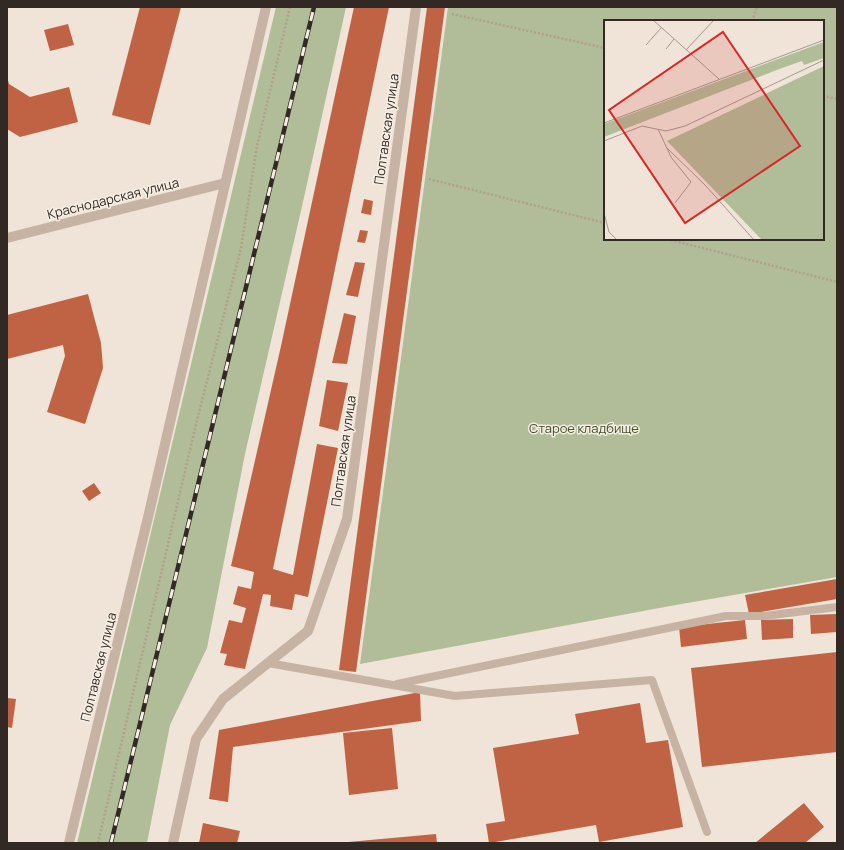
<svg xmlns="http://www.w3.org/2000/svg" width="844" height="850" viewBox="0 0 844 850" font-family="Manrope,sans-serif">
  <style>
    .green { fill: #b0bd98; fill-rule: evenodd }
    .building { fill: #c06244 }
    .lines { fill: none; stroke-linecap: round; stroke-linejoin: round }
    .path { stroke: #b29e8e; stroke-width: 2.5; stroke-dasharray: 2 2; stroke-linecap: butt }
    .service { stroke: #c6b3a4; stroke-width: 8 }
    .minor { stroke: #c6b3a4; stroke-width: 10 }
    .tertiary { stroke: #c6b3a4; stroke-width: 10 }
    .rail-casing { stroke: #322925; stroke-width: 4.5 }
    .rail { stroke: #f7eee3; stroke-width: 3; stroke-dasharray: 9; stroke-linecap: butt }
    .labels { text-anchor: middle; dominant-baseline: central; stroke-width: 3; stroke-linejoin: round; paint-order: stroke }
    .street-label { font-size: 13px; fill: #322925; stroke: #f7eee3 }
    .park-label { font-size: 13px; fill: #414f2a; stroke: #f7eee3 }
    .inset-road { fill: none; stroke: #a39990; stroke-width: 1 }
    .view { fill: #d62828; fill-opacity: 0.15; stroke: #d62828; stroke-width: 2 }
    .inset-edge { fill: none; stroke: #322925; stroke-width: 2 }
  </style>
  <rect width="100%" height="100%" fill="#efe4d7"/>
  <g class="green">
    <polygon points="276,7 346,7 303,202 245,454 207,648 170,725 147,843 77,843"/>
    <path d="M 448,7 L 837,7 L 837,577 L 670,606 L 360,664 ZM 605,21 L 823,21 L 823,239 L 605,239 Z"/>
  </g>
  <g class="building">
    <polygon points="140,7 181,7 150,125 112,115"/>
    <polygon points="354,7 389,7 273,569 293,575 317,444 338,448 308,597 295,594 292,610 270,606 271,595 263,594 245,669 224,665 227,654 220,653 229,620 242,623 246,608 233,604 238,586 251,589 254,572 231,566 281,346"/>
    <polygon points="427,7 445,7 356,672 339,670"/>
    <polygon points="68,24 74,45 50,51 44,30"/>
    <polygon points="7,77 9,84 30,97 69,87 78,122 20,137 7,129"/>
    <polygon points="364,199 373,201 371,215 361,213"/>
    <polygon points="360,230 368,231 365,243 357,242"/>
    <polygon points="355,262 365,263 358,297 346,295"/>
    <polygon points="88,294 101,343 103,368 85,424 47,412 65,356 63,345 7,359 7,315"/>
    <polygon points="344,313 356,316 347,364 332,363"/>
    <polygon points="327,380 348,383 338,431 319,426"/>
    <polygon points="94,483 101,493 89,501 82,491"/>
    <polygon points="837,579 837,599 749,614 745,595"/>
    <polygon points="837,614 837,632 811,634 810,615"/>
    <polygon points="793,619 793,638 762,640 761,620"/>
    <polygon points="745,620 747,639 681,647 679,627"/>
    <polygon points="837,652 837,752 702,767 691,668"/>
    <polygon points="420,692 421,721 233,747 228,802 209,799 219,730"/>
    <polygon points="7,698 16,699 12,728 7,727"/>
    <polygon points="640,703 646,743 668,740 683,827 599,842 596,825 489,843 486,824 505,821 493,748 579,734 575,714"/>
    <polygon points="392,728 398,789 349,795 343,733"/>
    <polygon points="804,803 824,827 805,843 755,843"/>
    <polygon points="203,823 240,831 237,843 199,843"/>
    <polygon points="436,834 437,843 348,843 348,842"/>
  </g>
  <g class="lines">
    <g class="path">
      <polyline points="452,14 605,48"/>
      <polyline points="752,21 757,7"/>
      <polyline points="823,96 837,99"/>
      <polyline points="429,179 605,223"/>
      <polyline points="667,239 837,282"/>
      <polyline points="98,843 197,420 241,248 257,146 290,7"/>
    </g>
    <g class="service">
      <polyline points="268,663 455,696 652,680 707,832"/>
      <polyline points="397,684 726,616 764,616 837,607"/>
    </g>
    <g class="minor">
      <polyline points="7,238 225,183"/>
      <polyline points="173,843 196,739 223,699 308,631 347,519 416,7"/>
    </g>
    <polyline class="tertiary" points="69,843 150,509 266,7"/>
    <defs>
      <polyline id="rail" points="111,843 314,7"/>
    </defs>
    <use href="#rail" class="rail-casing"/>
    <use href="#rail" class="rail"/>
  </g>
  <g class="labels">
    <g class="street-label">
      <text transform="translate(386 129) rotate(-82)">Полтавская улица</text>
      <text transform="translate(113 198) rotate(-14)">Краснодарская улица</text>
      <text transform="translate(343 451) rotate(-82)">Полтавская улица</text>
      <text transform="translate(98 667) rotate(-76)">Полтавская улица</text>
    </g>
    <g class="park-label">
      <text x="584" y="428">Старое кладбище</text>
    </g>
  </g>
  <g transform="translate(604 20)">
    <rect width="220" height="220" fill="#efe4d7"/>
    <path d="M 220,22 L 220,38 L 200,45 L 198,41 L 178,48 L 0,117 L 0,104 ZM 220,46 L 220,220 L 158,220 L 63,121 Z" fill="#b0bd98"/>
    <path class="inset-road" d="M 49,0 L 115,59M 42,25 L 57,8M 62,29 L 70,19M 82,30 L 110,0M 0,103 L 220,20M 54,109 L 67,137 L 87,162 L 71,183M 0,121 L 38,106 L 62,111 L 81,106 L 220,40M 63,128 L 102,166 L 150,220M 0,193 L 5,212 L 13,220"/>
    <path class="view" d="M 119,12 L 196,126 L 81,203 L 5,90 Z"/>
    <rect width="220" height="220" class="inset-edge"/>
  </g>
  <rect width="844" height="850" fill="none" stroke="#322925" stroke-width="16"/>
</svg>
